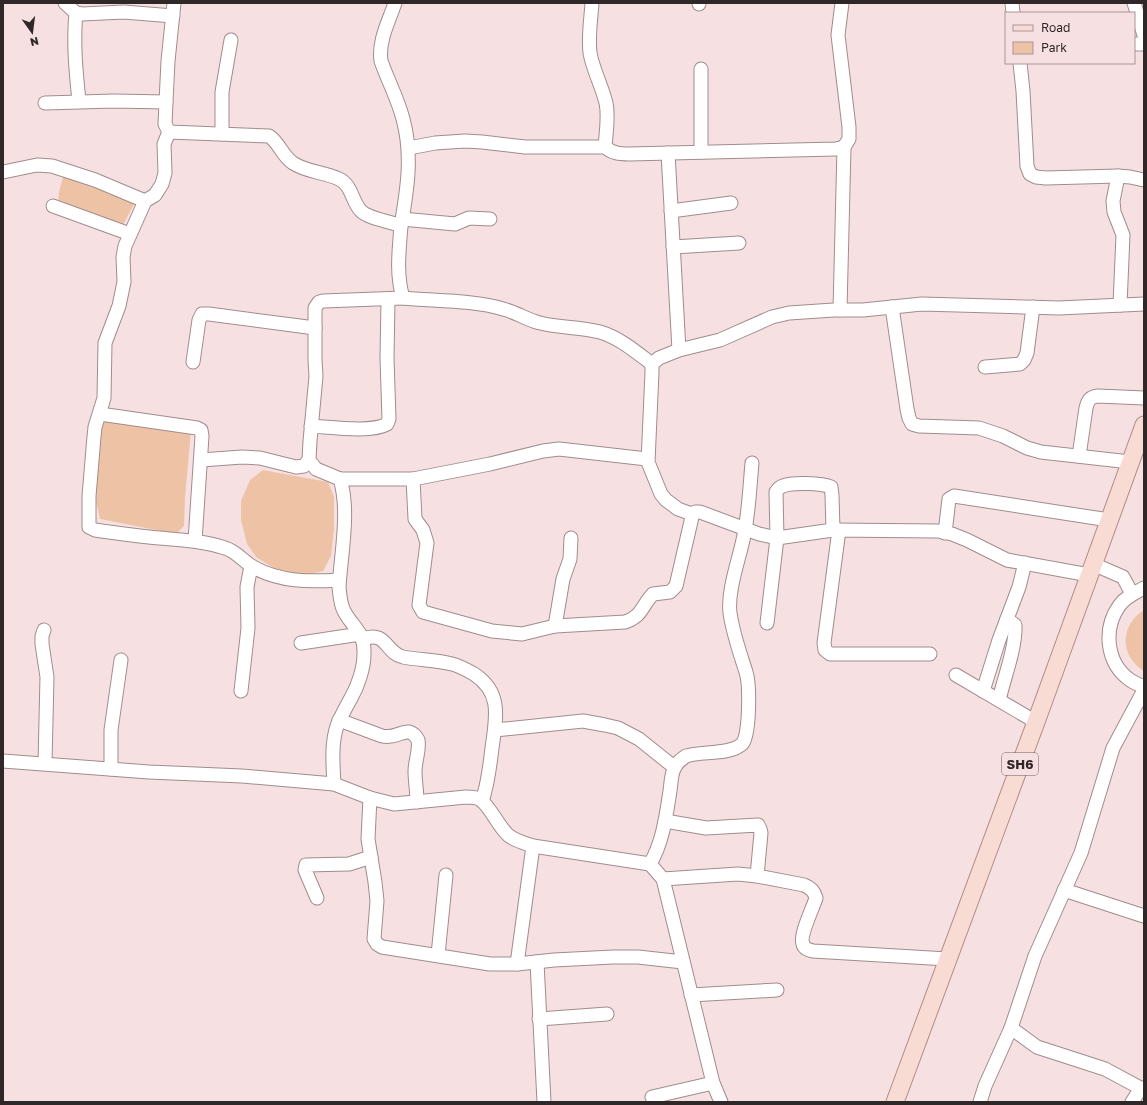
<svg xmlns="http://www.w3.org/2000/svg" width="1147" height="1105" viewBox="0 0 1147 1105" font-family="'Golos Text',sans-serif">
  <style>
    .green { fill: #eec3a5 }
    .lines { fill: none; stroke-linecap: round; stroke-linejoin: round }
    .minor-casing { stroke: #a18c8d; stroke-width: 15 }
    .major-casing { stroke: #af8d84; stroke-width: 19 }
    .minor { stroke: #fff; stroke-width: 13 }
    .major { stroke: #f8dbd3; stroke-width: 17 }
    .labels { text-anchor: middle; dominant-baseline: central; stroke-width: 3.5; stroke-linejoin: round; paint-order: stroke }
    .shield { fill: #f7e0e2; stroke: #6c5f60; stroke-width: 1 }
    .shield-label { font-size: 13px; font-weight: bold; fill: #302828 }
  </style>
  <rect width="100%" height="100%" fill="#f7e0e2"/>
  <g class="green">
    <polygon points="64,173 136,200 121,229 57,210 59,192"/>
    <polygon points="106,415 191,431 185,498 184,526 176,534 100,519 93,488 96,429"/>
    <polygon points="263,470 328,482 334,497 334,529 331,556 323,571 306,575 279,571 256,557 247,544 241,520 241,501 250,480"/>
    <path d="M 1144,610 L 1144,671 C 1119,656 1120,625 1144,610 Z"/>
  </g>
  <g class="lines">
    <defs>
      <g id="minor">
        <polyline points="65,3 76,13 82,14 124,12 173,16"/>
        <path d="M 174,3 L 168,61 L 166,102 L 165,124 L 169,132 L 269,136 C 279,142 282,156 293,163 C 306,172 324,172 339,179 C 352,185 352,202 361,211 C 369,219 390,221 401,226 C 399,251 396,275 403,298 C 434,301 474,300 503,309 C 516,312 527,320 540,323 C 560,328 581,327 600,332 C 620,338 636,352 652,364"/>
        <path d="M 395,3 C 389,21 378,41 381,61 C 388,81 398,99 403,119 C 413,155 407,191 401,226"/>
        <path d="M 592,3 C 591,19 588,36 590,53 C 593,70 602,86 606,103 C 609,117 606,132 605,147"/>
        <polyline points="699,3 699,4"/>
        <polyline points="1012,3 1013,13"/>
        <polyline points="1134,3 1144,35"/>
        <path d="M 76,13 C 73,43 76,72 79,101"/>
        <polyline points="1134,44 1144,44"/>
        <polyline points="1020,63 1023,91 1027,166 1030,174 1036,177 1046,178 1118,176 1130,177 1144,180"/>
        <polyline points="701,69 701,152"/>
        <polyline points="45,103 114,101 166,102"/>
        <path d="M 169,132 L 164,144 L 165,173 L 162,184 L 155,195 L 145,201 L 125,246 L 123,257 L 124,282 L 119,306 L 105,343 L 104,398 L 95,427 L 94,437 L 89,496 L 89,527 L 95,530 C 116,533 137,536 159,538 C 181,540 204,541 225,548 C 236,551 243,561 253,567 C 280,582 309,582 339,580"/>
        <polyline points="222,134 222,92 231,40"/>
        <path d="M 409,148 L 435,143 L 465,141 L 482,142 L 525,147 L 605,147 C 612,153 619,154 629,154 L 836,149 L 844,147 L 849,139 L 849,127 L 838,35 L 842,3"/>
        <polyline points="668,153 679,350"/>
        <polyline points="3,172 37,165 52,166 95,180 145,201"/>
        <polyline points="1118,176 1113,201 1114,212 1123,235 1120,305"/>
        <polyline points="53,206 130,234"/>
        <polyline points="671,211 731,203"/>
        <polyline points="402,219 455,224 469,218 490,219"/>
        <polyline points="673,247 739,243"/>
        <polyline points="892,307 907,409 909,418 912,424 919,426 979,428 1003,436 1027,448 1041,452 1130,462"/>
        <polyline points="840,310 844,147"/>
        <polyline points="193,362 199,320 202,314 209,314 315,328"/>
        <polyline points="985,367 1020,364 1024,360 1027,353 1033,307"/>
        <polyline points="100,414 197,428 201,430 202,436 195,541"/>
        <path d="M 311,426 C 330,427 372,433 387,424 L 389,419 L 387,358 L 388,300"/>
        <path d="M 1079,456 L 1086,408 C 1088,400 1090,397 1098,396 L 1144,398"/>
        <polyline points="201,460 242,457 260,458 296,467 304,466 309,460"/>
        <polyline points="340,479 413,479 490,464 543,451 559,449 647,459"/>
        <path d="M 413,479 L 415,519 L 423,530 L 427,543 L 419,605 L 423,612 L 492,631 L 522,634 L 555,626 L 625,622 C 642,617 642,605 653,594 L 670,592 L 676,586 L 692,517 L 689,513 L 678,509 L 666,500 L 661,494 L 648,462 L 652,372 L 652,364 L 659,358 L 679,350 L 720,340 L 772,317 L 789,313 L 834,310 L 863,310 L 922,304 L 1059,308 L 1144,304"/>
        <polyline points="691,515 695,512 700,512 759,534 777,538 833,530 938,531 952,534 967,540 1007,560 1089,575"/>
        <polyline points="839,530 824,643 825,650 830,654 930,654"/>
        <polyline points="945,533 949,499 954,496 1109,520"/>
        <polyline points="1093,564 1123,577 1132,594"/>
        <path d="M 1144,588 C 1135,593 1125,597 1119,606 C 1103,629 1106,663 1130,680 C 1134,683 1140,685 1144,687"/>
        <path d="M 767,623 L 777,538 L 776,492 C 778,489 779,487 783,486 C 792,482 822,483 831,487 L 832,495 L 833,530"/>
        <polyline points="555,626 563,579 570,559 571,538"/>
        <polyline points="44,630 42,636 42,644 47,677 45,763"/>
        <path d="M 363,639 C 387,630 385,653 403,657 C 419,660 436,660 452,664 C 460,666 467,670 474,674 C 500,691 497,713 493,741 C 490,761 489,782 482,801"/>
        <polyline points="301,643 360,634"/>
        <polyline points="956,675 1036,722"/>
        <polyline points="241,691 248,628 247,587 251,566"/>
        <polyline points="983,691 999,640 1019,587 1025,563"/>
        <path d="M 999,700 C 1004,678 1016,648 1015,625 L 1007,619"/>
        <path d="M 339,720 L 382,736 C 396,739 399,731 409,732 C 413,733 416,736 418,740 C 420,750 415,761 415,771 C 415,781 417,791 417,802"/>
        <polyline points="495,730 583,721 605,725 618,728 639,739 674,767"/>
        <path d="M 3,761 L 149,772 L 242,776 L 334,784 L 370,798 L 394,804 L 466,797 C 471,797 477,797 481,800 C 491,808 498,826 508,835 C 515,841 524,843 533,846 L 650,864 L 663,879 L 713,1083 L 721,1102"/>
        <polyline points="111,769 111,730 121,660"/>
        <path d="M 334,784 C 333,765 331,744 337,726 C 341,716 346,707 351,698 C 358,686 364,668 364,654 C 365,632 353,628 344,611 C 340,603 340,595 339,587 C 341,554 350,510 340,479 L 316,469 L 309,460 L 310,441 L 316,376 L 315,360 L 315,308 L 319,302 L 323,301 L 403,298"/>
        <polyline points="370,798 368,839 375,882 377,901 374,939 377,944 382,947 490,964 517,964 554,960 613,957 638,957 683,962"/>
        <polyline points="665,821 706,828 758,825 760,829 761,833 757,876"/>
        <path d="M 650,864 C 663,842 666,816 670,791 C 671,784 671,773 675,767 C 677,762 682,759 686,756 C 701,751 730,755 742,744 C 750,736 750,684 746,672 C 740,653 733,634 730,613 C 727,589 741,555 745,530 C 749,508 750,485 752,463"/>
        <path d="M 663,879 L 738,874 L 757,876 L 804,885 C 811,888 814,891 816,898 C 813,908 799,936 803,944 C 804,949 809,950 813,951 L 947,959"/>
        <polyline points="1064,890 1144,916"/>
        <polyline points="317,898 305,870 306,865 349,864 371,857"/>
        <polyline points="438,955 446,875"/>
        <polyline points="537,962 544,1102"/>
        <polyline points="517,964 533,846"/>
        <polyline points="691,995 777,990"/>
        <polyline points="539,1019 607,1014"/>
        <polyline points="1011,1028 1037,1047 1105,1069 1144,1090"/>
        <polyline points="652,1097 713,1083"/>
        <polyline points="980,1102 985,1086 1011,1028 1035,956 1081,853 1113,748 1144,690"/>
        <polyline points="1132,1102 1141,1088"/>
      </g>
      <polyline id="major" points="895,1102 1036,722 1144,425"/>
    </defs>
    <use href="#minor" class="minor-casing"/>
    <use href="#major" class="major-casing"/>
    <use href="#minor" class="minor"/>
    <use href="#major" class="major"/>
  </g>
  <g class="labels">
    <rect class="shield" x="1002" y="753" width="36" height="22" rx="3"/>
    <g class="shield-label">
      <text x="1020" y="764">SH6</text>
    </g>
  </g>
  <rect width="1147" height="1105" fill="none" stroke="#302828" stroke-width="8"/>
  <rect x="1005" y="12" width="130" height="52" fill="#f7e0e2" stroke="#a79698"/>
  <rect x="1013" y="25" width="20" height="6" fill="#f8dbd3" stroke="#a79698"/>
  <text x="1041" y="32" font-size="12" fill="#302828">Road</text>
  <rect x="1013" y="42" width="20" height="12" fill="#eec3a5" stroke="#a79698"/>
  <text x="1041" y="52" font-size="12" fill="#302828">Park</text>
  <g transform="translate(32 32) rotate(166)" stroke="#f7e0e2" stroke-width="3" paint-order="stroke">
  <path d="M0-3L7 15L0 10L-7 15Z" fill="#302828"/>
  <text y="-6" font-size="11" font-weight="bold" text-anchor="middle" fill="#302828">N</text>
  </g>
</svg>
